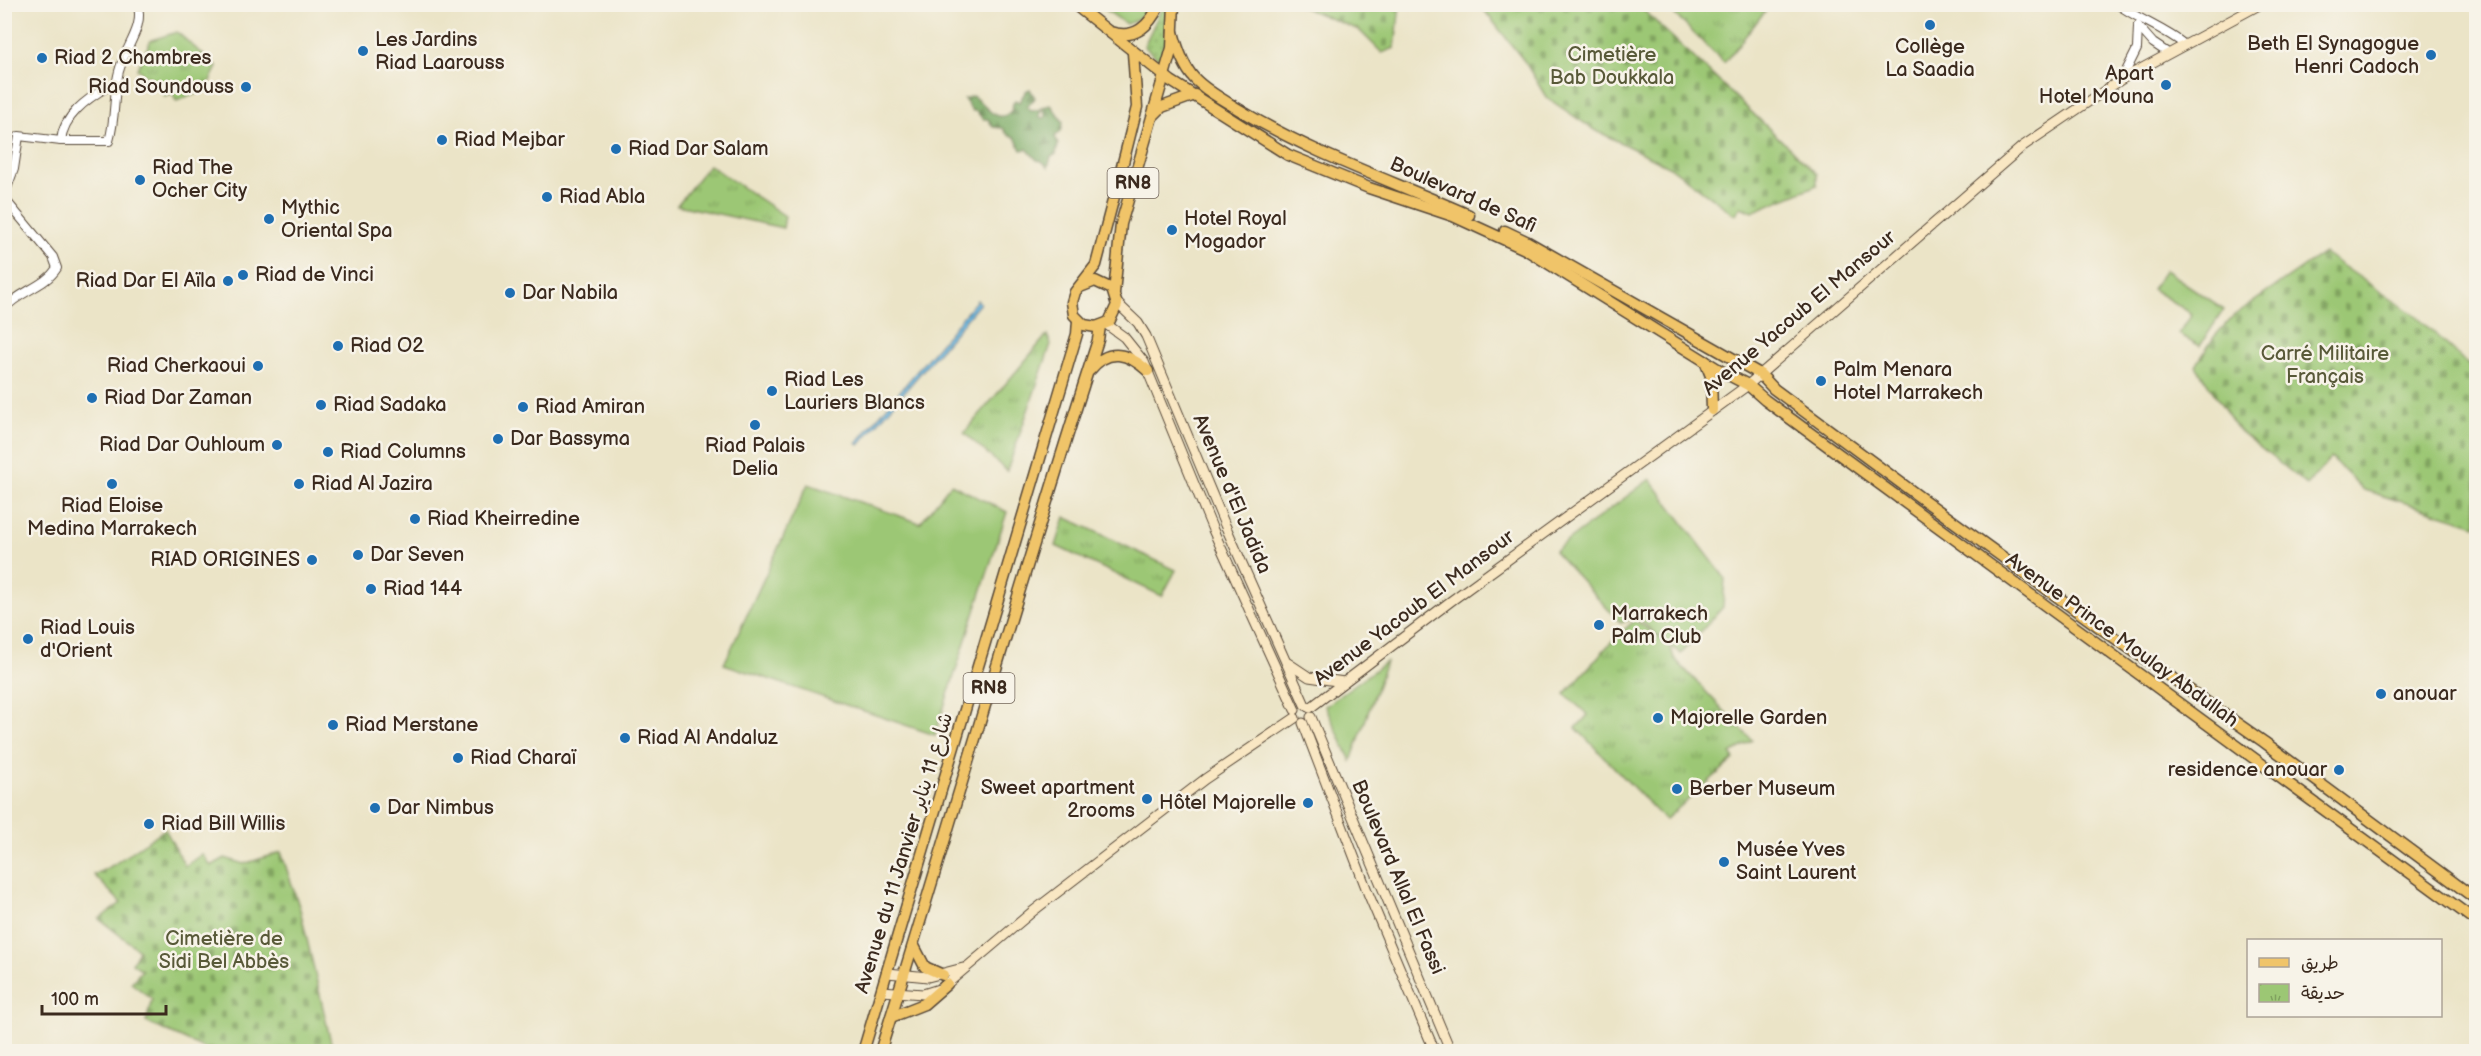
<svg xmlns="http://www.w3.org/2000/svg" width="2481" height="1056" viewBox="0 0 2481 1056" font-family="'Balsamiq Sans','Playpen Sans Arabic',sans-serif">
  <style>
    .grass { fill: url(#grass-dots); stroke: #6c7849; stroke-width: 1.5 }
    .forest { fill: url(#forest-firs); stroke: #5c6b42; stroke-width: 1.5 }
    .cemetery { fill: url(#cemetery-stones); stroke: #6c7849; stroke-width: 1.5 }
    .park { fill: url(#park-tufts); stroke: #6c7849; stroke-width: 1.5 }
    .garden { fill: #9cc774; stroke: #6c7849; stroke-width: 1.5 }
    .water { fill: url(#water-ripples); stroke: #557484; stroke-width: 1.5 }
    .lines { fill: none; stroke-linecap: round; stroke-linejoin: round }
    .tertiary-casing { stroke: #554637; stroke-width: 10 }
    .secondary-casing { stroke: #554637; stroke-width: 11 }
    .primary-casing { stroke: #554637; stroke-width: 13 }
    .tertiary { stroke: #fff; stroke-width: 8 }
    .secondary { stroke: #f9e7c3; stroke-width: 9 }
    .primary { stroke: #f0c469; stroke-width: 10 }
    .poi-dot { fill: #1f6fb2; stroke: #f7f3e8; stroke-width: 2 }
    .labels { text-anchor: middle; dominant-baseline: central; stroke-width: 5; stroke-linejoin: round; paint-order: stroke }
    .shield { fill: #f7f3e8; stroke: #73665b; stroke-width: 1.5 }
    .shield-label { font-size: 18px; font-weight: bold; fill: #3b2a1e }
    .poi-label { font-size: 20px; fill: #3b2a1e; stroke: #f7f3e8; text-anchor: start }
    .park-label { font-size: 20px; fill: #585938; stroke: #f7f3e8 }
    .street-label { font-size: 20px; fill: #3b2a1e; stroke: #f7f3e8 }
  </style>
  <defs>
    <pattern id="grass-dots" width="8" height="8" patternUnits="userSpaceOnUse" patternTransform="scale(1.5)"><rect width="8" height="8" fill="#9cc774"/><path d="M2 2h.1M6 6h.1" fill="none" stroke="#80a25f" stroke-width="1.8" stroke-linecap="round"/></pattern>
    <pattern id="forest-firs" width="22" height="20" patternUnits="userSpaceOnUse" patternTransform="scale(1.5)"><rect width="22" height="20" fill="#7dac66"/><path d="M5 1l3.5 6h-7zM16 11l3.5 6h-7z" fill="#688c53"/></pattern>
    <pattern id="cemetery-stones" width="16" height="16" patternUnits="userSpaceOnUse" patternTransform="scale(1.5)"><rect width="16" height="16" fill="#9cc774"/><path d="M2 7V4a2 2 0 0 1 4 0v3zM10 15v-3a2 2 0 0 1 4 0v3z" fill="#80a25f"/></pattern>
    <pattern id="park-tufts" width="24" height="20" patternUnits="userSpaceOnUse" patternTransform="scale(1.5)"><rect width="24" height="20" fill="#9cc774"/><path d="M3 7l-1-3M5 7V3M7 7l1-3M15 17l-1-3M17 17v-4M19 17l1-3" fill="none" stroke="#80a25f"/></pattern>
    <pattern id="water-ripples" width="26" height="14" patternUnits="userSpaceOnUse" patternTransform="scale(1.5)"><rect width="26" height="14" fill="#6fbfea"/><path d="M2 4q2-2 4 0t4 0M15 11q2-2 4 0t4 0" fill="none" stroke="#5c9bbd"/></pattern>
  </defs>
  <rect width="100%" height="100%" fill="#f7f3e8"/>
  <filter id="ink" filterUnits="userSpaceOnUse"><feTurbulence type="fractalNoise" baseFrequency=".0167" numOctaves="2"/><feDisplacementMap in="SourceGraphic" scale="12" xChannelSelector="R" yChannelSelector="G"/><feConvolveMatrix kernelMatrix="1 2 1 2 8 2 1 2 1" color-interpolation-filters="sRGB"/></filter>
  <filter id="wash" filterUnits="userSpaceOnUse"><feTurbulence type="fractalNoise" baseFrequency=".008" numOctaves="4" result="noise"/><feDisplacementMap in="SourceGraphic" scale="24" xChannelSelector="R" yChannelSelector="G"/><feGaussianBlur stdDeviation="1.35" result="paint"/><feColorMatrix in="noise" values="0 0 0 0 0 0 0 0 0 0 0 0 0 0 0 0 0 1.4 0 .05"/><feComposite in="paint" operator="in"/></filter>
  <g filter="url(#wash)">
    <rect width="100%" height="100%" fill="#ebe4c7"/>
    <polygon class="grass" points="1163,5 1169,5 1167,49 1162,62 1144,46"/>
    <path class="forest" d="M 1030,89 L 1035,98 L 1027,107 L 1032,111 L 1041,109 L 1039,117 L 1044,118 L 1046,116 L 1042,107 L 1051,105 L 1063,122 L 1061,132 L 1055,136 L 1058,145 L 1056,154 L 1051,157 L 1048,167 L 1042,161 L 1037,160 L 1027,149 L 1021,150 L 1015,137 L 1007,134 L 1003,128 L 993,127 L 988,119 L 983,119 L 976,111 L 972,111 L 964,99 L 972,96 C 984,102 995,125 1009,113 C 1015,108 1010,106 1015,100 L 1019,102 L 1026,91 Z"/>
    <g class="cemetery">
      <polygon points="1297,5 1400,5 1395,48 1382,53 1359,30"/>
      <polygon points="1480,5 1638,5 1817,174 1817,185 1752,212 1741,207 1735,215 1670,167 1593,129 1546,97 1525,62"/>
      <polygon points="2324,253 2416,316 2476,372 2476,525 2364,490 2331,458 2307,485 2239,431 2196,366 2214,337 2233,316"/>
      <polygon points="165,829 185,866 202,854 211,866 225,858 244,864 281,852 300,909 333,1051 210,1051 146,1022 152,999 131,983 142,970 132,963 139,950 99,919 121,903 94,875 113,865"/>
    </g>
    <g class="park">
      <path d="M 1099,5 L 1148,5 C 1144,16 1137,21 1126,24 Z"/>
      <polygon points="1665,5 1770,5 1724,63"/>
      <polygon points="177,32 217,67 205,91 176,101 172,93 164,96 158,83 137,69 151,40"/>
      <polygon points="709,165 785,216 783,228 677,205"/>
      <polygon points="1047,335 1051,344 1007,471 964,433"/>
      <polygon points="1065,517 1176,570 1162,596 1056,546"/>
      <polygon points="1635,620 1670,645 1674,658 1752,740 1731,754 1734,759 1665,820 1576,728 1588,715 1565,694 1613,640"/>
    </g>
    <g class="garden">
      <polygon points="2165,270 2224,309 2200,346 2179,334 2192,314 2152,289"/>
      <polygon points="1650,479 1725,578 1723,607 1681,654 1636,617 1621,623 1554,551"/>
      <polygon points="808,484 920,523 951,484 1007,512 935,735 724,664"/>
      <polygon points="1386,662 1351,761 1325,706"/>
    </g>
    <polygon class="water" points="977,300 980,303 859,445 857,443 869,428"/>
  </g>
  <g filter="url(#ink)">
    <g class="lines">
      <defs>
        <g id="tertiary">
          <path d="M 2117,4 C 2139,20 2164,28 2185,45"/>
          <polyline points="2138,26 2153,43 2168,53"/>
          <polyline points="2122,79 2137,49 2138,26"/>
          <path d="M 61,141 C 63,116 87,99 107,87 L 116,88"/>
          <path d="M 4,196 L 14,169 L 19,136 L 61,141 L 109,141 C 117,115 112,87 122,62 C 128,44 145,24 137,4"/>
          <path d="M 4,198 L 53,257 L 57,268 C 45,287 19,291 4,309"/>
        </g>
        <g id="secondary">
          <polyline points="1117,303 1138,323 1146,336 1225,525 1305,705"/>
          <polyline points="1106,324 1124,337 1144,362 1213,530 1295,710"/>
          <polyline points="1288,663 1309,677 1344,682"/>
          <polyline points="1310,708 1451,601 1748,385 2023,146 2122,79 2261,4"/>
          <polyline points="1311,717 1451,1052"/>
          <polyline points="1303,723 1368,893 1435,1052"/>
          <polyline points="888,973 928,977 963,968"/>
          <polyline points="882,991 923,994 942,988 1032,912 1205,779 1295,718"/>
        </g>
        <g id="primary">
          <polyline points="1074,4 1171,81 1288,155 1369,188 1453,216 1525,249 1721,371 1748,385 1765,400 2476,921"/>
          <path d="M 1110,32 C 1136,40 1149,26 1160,4"/>
          <path d="M 1173,32 C 1177,47 1183,66 1194,78 C 1207,92 1227,102 1243,112 C 1315,155 1393,181 1469,215"/>
          <polyline points="1153,116 1162,107 1195,95"/>
          <polyline points="1505,231 1526,241 1760,374 1774,389 1921,498 2102,629 2264,742 2476,899"/>
          <polyline points="1080,287 1095,281 1112,289 1117,305 1109,322 1096,327 1084,325 1074,315 1072,302 1075,292 1096,265 1125,155 1137,107 1133,53"/>
          <polyline points="1114,293 1121,224 1172,48 1174,4"/>
          <polyline points="1705,361 1711,376 1712,410"/>
          <path d="M 1090,370 C 1109,347 1128,353 1148,371"/>
          <polyline points="914,946 925,967 943,975"/>
          <polyline points="891,1017 924,1004 947,984"/>
          <polyline points="863,1052 1077,334 1078,320"/>
          <path d="M 880,1052 C 954,815 1021,576 1098,340 L 1100,326"/>
        </g>
      </defs>
      <use href="#tertiary" class="tertiary-casing"/>
      <use href="#secondary" class="secondary-casing"/>
      <use href="#primary" class="primary-casing"/>
      <use href="#tertiary" class="tertiary"/>
      <use href="#secondary" class="secondary"/>
      <use href="#primary" class="primary"/>
    </g>
  </g>
  <g class="poi-dot">
    <circle cx="1930" cy="25" r="6"/>
    <circle cx="363" cy="51" r="6"/>
    <circle cx="2431" cy="55" r="6"/>
    <circle cx="42" cy="58" r="6"/>
    <circle cx="2166" cy="85" r="6"/>
    <circle cx="246" cy="87" r="6"/>
    <circle cx="442" cy="140" r="6"/>
    <circle cx="616" cy="149" r="6"/>
    <circle cx="140" cy="180" r="6"/>
    <circle cx="547" cy="197" r="6"/>
    <circle cx="269" cy="219" r="6"/>
    <circle cx="1172" cy="230" r="6"/>
    <circle cx="243" cy="275" r="6"/>
    <circle cx="228" cy="281" r="6"/>
    <circle cx="510" cy="293" r="6"/>
    <circle cx="338" cy="346" r="6"/>
    <circle cx="258" cy="366" r="6"/>
    <circle cx="1821" cy="381" r="6"/>
    <circle cx="772" cy="391" r="6"/>
    <circle cx="92" cy="398" r="6"/>
    <circle cx="321" cy="405" r="6"/>
    <circle cx="523" cy="407" r="6"/>
    <circle cx="755" cy="425" r="6"/>
    <circle cx="498" cy="439" r="6"/>
    <circle cx="277" cy="445" r="6"/>
    <circle cx="328" cy="452" r="6"/>
    <circle cx="112" cy="484" r="6"/>
    <circle cx="299" cy="484" r="6"/>
    <circle cx="415" cy="519" r="6"/>
    <circle cx="358" cy="555" r="6"/>
    <circle cx="312" cy="560" r="6"/>
    <circle cx="371" cy="589" r="6"/>
    <circle cx="1599" cy="625" r="6"/>
    <circle cx="28" cy="639" r="6"/>
    <circle cx="2381" cy="694" r="6"/>
    <circle cx="1658" cy="718" r="6"/>
    <circle cx="333" cy="725" r="6"/>
    <circle cx="625" cy="738" r="6"/>
    <circle cx="458" cy="758" r="6"/>
    <circle cx="2339" cy="770" r="6"/>
    <circle cx="1677" cy="789" r="6"/>
    <circle cx="1147" cy="799" r="6"/>
    <circle cx="1308" cy="803" r="6"/>
    <circle cx="375" cy="808" r="6"/>
    <circle cx="149" cy="824" r="6"/>
    <circle cx="1724" cy="862" r="6"/>
  </g>
  <g class="labels">
    <g class="shield">
      <rect x="1107.5" y="168" width="51" height="30" rx="4.5"/>
      <rect x="963.5" y="673" width="51" height="30" rx="4.5"/>
    </g>
    <g class="shield-label">
      <text x="1133" y="183">RN8</text>
      <text x="989" y="688">RN8</text>
    </g>
    <g class="poi-label">
      <text x="375" y="40">Les Jardins<tspan x="375" dy="23">Riad Laarouss</tspan></text>
      <text x="2419" y="44" text-anchor="end">Beth El Synagogue<tspan x="2419" dy="23">Henri Cadoch</tspan></text>
      <text x="1930" y="47" text-anchor="middle">Collège<tspan x="1930" dy="23">La Saadia</tspan></text>
      <text x="54" y="58">Riad 2 Chambres</text>
      <text x="2154" y="74" text-anchor="end">Apart<tspan x="2154" dy="23">Hotel Mouna</tspan></text>
      <text x="234" y="87" text-anchor="end">Riad Soundouss</text>
      <text x="454" y="140">Riad Mejbar</text>
      <text x="628" y="149">Riad Dar Salam</text>
      <text x="152" y="168">Riad The<tspan x="152" dy="23">Ocher City</tspan></text>
      <text x="559" y="197">Riad Abla</text>
      <text x="281" y="208">Mythic<tspan x="281" dy="23">Oriental Spa</tspan></text>
      <text x="1184" y="219">Hotel Royal<tspan x="1184" dy="23">Mogador</tspan></text>
      <text x="255" y="275">Riad de Vinci</text>
      <text x="216" y="281" text-anchor="end">Riad Dar El Aïla</text>
      <text x="522" y="293">Dar Nabila</text>
      <text x="350" y="346">Riad O2</text>
      <text x="246" y="366" text-anchor="end">Riad Cherkaoui</text>
      <text x="1833" y="370">Palm Menara<tspan x="1833" dy="23">Hotel Marrakech</tspan></text>
      <text x="784" y="380">Riad Les<tspan x="784" dy="23">Lauriers Blancs</tspan></text>
      <text x="104" y="398">Riad Dar Zaman</text>
      <text x="333" y="405">Riad Sadaka</text>
      <text x="535" y="407">Riad Amiran</text>
      <text x="510" y="439">Dar Bassyma</text>
      <text x="265" y="445" text-anchor="end">Riad Dar Ouhloum</text>
      <text x="755" y="446" text-anchor="middle">Riad Palais<tspan x="755" dy="23">Delia</tspan></text>
      <text x="340" y="452">Riad Columns</text>
      <text x="311" y="484">Riad Al Jazira</text>
      <text x="112" y="506" text-anchor="middle">Riad Eloise<tspan x="112" dy="23">Medina Marrakech</tspan></text>
      <text x="427" y="519">Riad Kheirredine</text>
      <text x="370" y="555">Dar Seven</text>
      <text x="300" y="560" text-anchor="end">RIAD ORIGINES</text>
      <text x="383" y="589">Riad 144</text>
      <text x="1611" y="614">Marrakech<tspan x="1611" dy="23">Palm Club</tspan></text>
      <text x="40" y="628">Riad Louis<tspan x="40" dy="23">d'Orient</tspan></text>
      <text x="2393" y="694">anouar</text>
      <text x="1670" y="718">Majorelle Garden</text>
      <text x="345" y="725">Riad Merstane</text>
      <text x="637" y="738">Riad Al Andaluz</text>
      <text x="470" y="758">Riad Charaï</text>
      <text x="2327" y="770" text-anchor="end">residence anouar</text>
      <text x="1135" y="788" text-anchor="end">Sweet apartment<tspan x="1135" dy="23">2rooms</tspan></text>
      <text x="1689" y="789">Berber Museum</text>
      <text x="1296" y="803" text-anchor="end">Hôtel Majorelle</text>
      <text x="387" y="808">Dar Nimbus</text>
      <text x="161" y="824">Riad Bill Willis</text>
      <text x="1736" y="850">Musée Yves<tspan x="1736" dy="23">Saint Laurent</tspan></text>
    </g>
    <g class="park-label">
      <text x="1612" y="55">Cimetière<tspan x="1612" dy="23">Bab Doukkala</tspan></text>
      <text x="2325" y="354">Carré Militaire<tspan x="2325" dy="23">Français</tspan></text>
      <text x="224" y="939">Cimetière de<tspan x="224" dy="23">Sidi Bel Abbès</tspan></text>
    </g>
    <g class="street-label">
      <text transform="translate(1463 195) rotate(24)">Boulevard de Safi</text>
      <text transform="translate(1799 313) rotate(-40)">Avenue Yacoub El Mansour</text>
      <text transform="translate(1232 494) rotate(67)">Avenue d'El Jadida</text>
      <text transform="translate(1414 608) rotate(-37)">Avenue Yacoub El Mansour</text>
      <text transform="translate(2122 640) rotate(36)">Avenue Prince Moulay Abdullah</text>
      <text transform="translate(904 853) rotate(-73)">Avenue du 11 Janvier شارع 11 يناير</text>
      <text transform="translate(1398 877) rotate(67)">Boulevard Allal El Fassi</text>
    </g>
  </g>
  <rect width="2481" height="1056" fill="none" stroke="#f7f3e8" stroke-width="24"/>
  <rect x="2247" y="939" width="195" height="78" fill="#f7f3e8" stroke="#aca397" stroke-width="1.5"/>
  <rect x="2259" y="958" width="30" height="9" fill="#f0c469" stroke="#aca397" stroke-width="1.5"/>
  <text x="2301" y="969" font-size="18" fill="#3b2a1e">طريق</text>
  <rect x="2259" y="984" width="30" height="18" fill="url(#park-tufts)" stroke="#aca397" stroke-width="1.5"/>
  <text x="2301" y="999" font-size="18" fill="#3b2a1e">حديقة</text>
  <path d="M42 1005v9h124v-9" fill="none" stroke="#3b2a1e" stroke-width="3"/>
  <text x="51" y="1005" font-size="18" fill="#3b2a1e" stroke="#f7f3e8" stroke-width="4.5" paint-order="stroke">100 m</text>
</svg>
